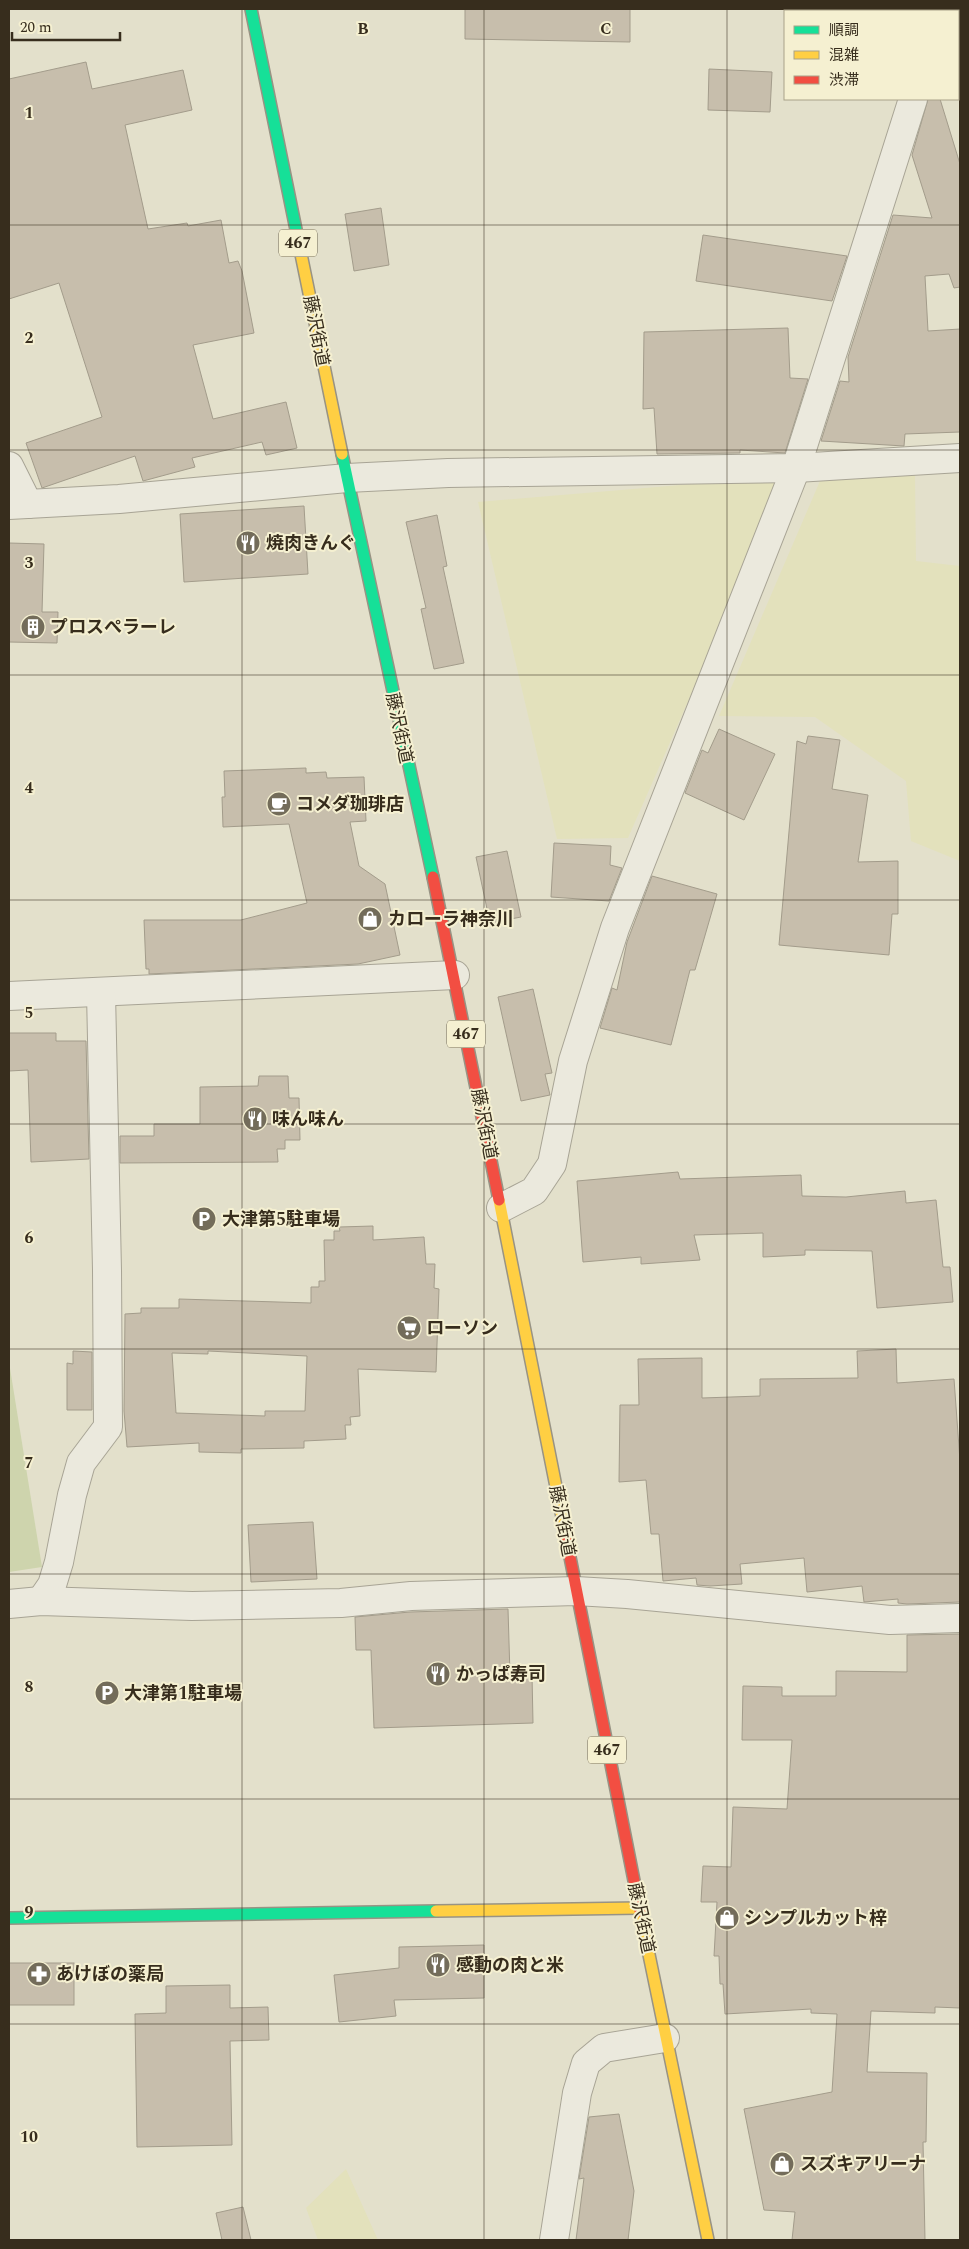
<svg xmlns="http://www.w3.org/2000/svg" width="969" height="2249" viewBox="0 0 969 2249" font-family="Spectral,'Noto Sans JP',serif">
  <style>
    .farmland { fill: #e3e1bc }
    .green { fill: #ced4ad }
    .building { fill: #c7beac; stroke: #a39c8b; fill-rule: evenodd }
    .lines { fill: none; stroke-linecap: round; stroke-linejoin: round }
    .street-casing { stroke: #a8a495; stroke-width: 30 }
    .fast-casing { stroke: #989384; stroke-width: 14 }
    .slow-casing { stroke: #989384; stroke-width: 14 }
    .jam-casing { stroke: #989384; stroke-width: 14 }
    .street { stroke: #ebe9dd; stroke-width: 28 }
    .fast { stroke: #16e098; stroke-width: 11 }
    .slow { stroke: #ffcf43; stroke-width: 11 }
    .jam { stroke: #f24e42; stroke-width: 11 }
    .grid { fill: none; stroke: #372d1d; stroke-width: 1; stroke-opacity: 0.55 }
    .labels { text-anchor: middle; dominant-baseline: central; stroke-width: 4; stroke-linejoin: round; paint-order: stroke }
    .shield { fill: #f5f0d1; stroke: #706853; stroke-width: 1 }
    .shield-label { font-size: 16px; font-weight: bold; fill: #372d1d }
    .street-label { font-size: 18px; fill: #372d1d; stroke: #f5f0d1 }
    .poi-label { font-size: 18px; font-weight: bold; fill: #372d1d; stroke: #f5f0d1; text-anchor: start }
    .grid-label { font-size: 16px; text-anchor: middle; font-weight: bold; fill: #372d1d; stroke: #f5f0d1; stroke-width: 4; stroke-linejoin: round; paint-order: stroke }
  </style>
  <rect width="100%" height="100%" fill="#e3e0cb"/>
  <g class="farmland">
    <polygon points="915,475 916,561 960,566 960,861 911,841 906,781 815,717 719,716 820,481"/>
    <polygon points="787,476 628,838 557,839 478,502"/>
    <polygon points="346,2169 378,2240 318,2240 306,2208"/>
  </g>
  <polygon class="green" points="9,1362 42,1567 9,1572"/>
  <g class="building">
    <polygon points="465,9 630,9 630,42 465,39"/>
    <polygon points="86,62 92,89 183,70 192,110 125,125 148,229 187,223 188,226 221,220 229,263 238,261 242,271 254,333 193,345 213,419 286,402 297,448 266,455 262,442 192,458 195,467 143,481 135,456 42,488 26,443 102,417 59,283 9,299 9,79"/>
    <polygon points="709,69 772,72 770,112 708,110"/>
    <polygon points="928,99 940,99 960,164 960,287 954,288 949,274 925,276 928,331 960,329 960,432 905,434 904,446 821,441 840,381 849,382 848,357 893,215 932,218 912,155"/>
    <polygon points="381,208 389,265 354,271 345,214"/>
    <polygon points="703,235 847,256 832,301 696,281"/>
    <polygon points="788,328 790,378 808,379 785,453 740,450 740,453 657,454 654,408 643,409 644,332"/>
    <polygon points="304,506 308,574 184,582 180,514"/>
    <polygon points="437,515 447,566 443,567 464,663 434,669 421,609 426,608 406,522"/>
    <polygon points="9,543 44,544 42,612 58,612 57,643 9,642"/>
    <polygon points="719,729 775,754 744,820 685,793 702,750 708,753"/>
    <polygon points="808,736 840,740 832,789 868,795 858,862 898,861 898,914 892,914 889,955 779,945 797,741 806,744"/>
    <polygon points="306,768 306,773 326,772 327,778 364,777 366,821 350,822 359,866 385,884 400,955 358,964 149,974 149,969 146,969 144,920 241,920 307,903 289,824 223,827 222,797 225,797 224,771"/>
    <polygon points="554,843 611,846 610,865 622,868 609,901 551,897"/>
    <polygon points="507,851 521,917 490,923 476,857"/>
    <polygon points="652,876 717,894 695,970 690,970 671,1045 600,1028 612,988 617,990 627,942"/>
    <polygon points="533,989 552,1073 545,1074 550,1095 521,1101 498,997"/>
    <polygon points="9,1033 56,1033 56,1041 86,1041 89,1159 31,1162 28,1070 9,1071"/>
    <polygon points="259,1076 288,1076 289,1098 299,1098 300,1140 285,1140 285,1149 277,1149 278,1162 120,1163 120,1136 154,1136 154,1124 200,1124 200,1087 258,1086"/>
    <polygon points="678,1172 680,1179 801,1175 802,1196 846,1197 905,1191 906,1203 936,1200 943,1267 950,1267 953,1302 877,1308 872,1251 805,1250 805,1255 763,1257 763,1233 694,1235 700,1260 641,1264 641,1257 583,1262 577,1181"/>
    <path d="M 373,1226 L 373,1240 L 424,1237 L 426,1264 L 435,1264 L 434,1288 L 439,1289 L 436,1372 L 358,1369 L 360,1416 L 350,1417 L 351,1425 L 345,1425 L 346,1439 L 304,1441 L 304,1448 L 241,1449 L 241,1453 L 199,1452 L 199,1443 L 127,1447 L 124,1411 L 125,1314 L 141,1313 L 141,1308 L 179,1308 L 179,1299 L 311,1303 L 311,1287 L 319,1287 L 319,1281 L 325,1281 L 324,1240 L 334,1240 L 334,1231 L 340,1231 L 339,1227 ZM 208,1351 L 307,1356 L 305,1411 L 265,1411 L 265,1416 L 176,1413 L 172,1353 L 208,1354 Z"/>
    <polygon points="896,1349 897,1383 954,1379 960,1461 960,1602 907,1604 898,1603 898,1599 864,1602 862,1586 807,1592 804,1558 740,1564 742,1584 710,1586 697,1585 696,1578 663,1581 659,1534 651,1534 646,1480 619,1482 620,1405 639,1405 638,1359 702,1358 702,1398 760,1396 760,1379 858,1378 857,1351"/>
    <polygon points="73,1351 92,1352 92,1410 67,1410 67,1363 73,1364"/>
    <polygon points="313,1522 317,1579 251,1582 248,1525"/>
    <polygon points="508,1609 510,1675 532,1675 533,1723 374,1728 371,1650 356,1650 355,1617 410,1612"/>
    <polygon points="960,1634 960,2008 935,2007 935,2013 871,2011 867,2072 927,2073 926,2142 923,2142 925,2240 792,2240 795,2212 764,2210 744,2109 832,2092 837,2014 811,2013 811,2009 725,2014 723,1984 720,1984 719,1956 714,1956 717,1902 701,1902 703,1866 731,1867 733,1807 787,1809 792,1740 742,1740 743,1686 782,1687 782,1696 836,1696 836,1671 907,1672 907,1635"/>
    <polygon points="484,1945 484,1998 394,2000 396,2016 339,2022 334,1975 399,1968 399,1947"/>
    <rect x="9" y="1963" width="65" height="42"/>
    <polygon points="230,1985 230,2008 268,2007 269,2040 230,2041 232,2145 137,2147 135,2014 166,2013 166,1986"/>
    <polygon points="619,2114 634,2191 628,2240 576,2240 584,2178 579,2179 589,2117"/>
    <polygon points="243,2207 251,2240 222,2240 216,2213"/>
  </g>
  <g class="lines">
    <defs>
      <g id="street">
        <polyline points="958,26 960,35"/>
        <polyline points="9,466 28,504"/>
        <polyline points="9,505 119,499 347,478 448,473 796,468 960,458"/>
        <polyline points="9,996 455,975"/>
        <polyline points="501,1208 534,1191 552,1164 573,1061 615,928 796,468 913,99"/>
        <polyline points="41,1601 52,1585 59,1562 72,1495 81,1463 108,1427 107,1270 101,993"/>
        <polyline points="9,1604 41,1601 192,1606 341,1603 411,1596 576,1591 627,1594 890,1620 960,1618"/>
        <polyline points="554,2240 577,2093 586,2063 604,2048 665,2038"/>
      </g>
      <g id="fast">
        <polyline points="251,9 301,254"/>
        <polyline points="342,454 433,877"/>
        <polyline points="9,1918 436,1911"/>
      </g>
      <g id="slow">
        <polyline points="301,254 342,454"/>
        <polyline points="499,1200 567,1542"/>
        <polyline points="436,1911 639,1908"/>
        <polyline points="640,1911 708,2240"/>
      </g>
      <g id="jam">
        <polyline points="433,877 499,1200"/>
        <polyline points="567,1542 640,1911"/>
      </g>
    </defs>
    <use href="#street" class="street-casing"/>
    <use href="#fast" class="fast-casing"/>
    <use href="#slow" class="slow-casing"/>
    <use href="#jam" class="jam-casing"/>
    <use href="#street" class="street"/>
    <use href="#fast" class="fast"/>
    <use href="#slow" class="slow"/>
    <use href="#jam" class="jam"/>
  </g>
  <path class="grid" d="M 242,9 L 242,2240M 484,9 L 484,2240M 727,9 L 727,2240M 9,225 L 960,225M 9,450 L 960,450M 9,675 L 960,675M 9,900 L 960,900M 9,1124 L 960,1124M 9,1349 L 960,1349M 9,1574 L 960,1574M 9,1799 L 960,1799M 9,2024 L 960,2024"/>
  <defs>
    <symbol id="restaurant-disc" viewBox="-11 -11 22 22"><circle r="9.5" fill="#736c5a" stroke="#f5f0d1"/><path d="M-5-6h1v4h1v-4h1v4h1v-4h1v5L-1.5 .5V6h-2V.5L-5-1ZM5-6V6H3V1.5H1.5Q1.5-4 5-6Z" fill="#fff"/></symbol>
    <symbol id="building-disc" viewBox="-11 -11 22 22"><circle r="9.5" fill="#736c5a" stroke="#f5f0d1"/><path d="M-4-6H4V6H1V3H-1V6H-4ZM-2.5-4.3h1.7v1.8h-1.7ZM.8-4.3h1.7v1.8H.8ZM-2.5-1h1.7V.8h-1.7ZM.8-1h1.7V.8H.8Z" fill="#fff"/></symbol>
    <symbol id="cafe-disc" viewBox="-11 -11 22 22"><circle r="9.5" fill="#736c5a" stroke="#f5f0d1"/><path d="M-5.5-4.5H6V0H3Q3 3.5 0 3.5H-2.5Q-5.5 3.5-5.5 0ZM3-3.2v2h1.7v-2ZM-6 4.5H4V6H-6Z" fill="#fff"/></symbol>
    <symbol id="shop-disc" viewBox="-11 -11 22 22"><circle r="9.5" fill="#736c5a" stroke="#f5f0d1"/><path d="M-5-2.5h2.3a2.7 3.5 0 0 1 5.4 0H5L5.5 6h-11ZM-1.5-2.5h3a1.5 2.3 0 0 0-3 0Z" fill="#fff"/></symbol>
    <symbol id="parking-disc" viewBox="-11 -11 22 22"><circle r="9.5" fill="#736c5a" stroke="#f5f0d1"/><path d="M-3.5-5.5H1a3.5 3.5 0 0 1 0 7H-1V5.5H-3.5ZM-1-3.4V-.6H.8a1.4 1.4 0 0 0 0-2.8Z" fill="#fff"/></symbol>
    <symbol id="supermarket-disc" viewBox="-11 -11 22 22"><circle r="9.5" fill="#736c5a" stroke="#f5f0d1"/><path d="M-6-5.5h2.5l.6 2H6L4.5 2H-2.5L-4.4-4H-6ZM-1.5 3.2a1.3 1.3 0 1 0 .1 0ZM3 3.2a1.3 1.3 0 1 0 .1 0Z" fill="#fff"/></symbol>
    <symbol id="pharmacy-disc" viewBox="-11 -11 22 22"><circle r="9.5" fill="#736c5a" stroke="#f5f0d1"/><path d="M-2-6h4v4h4v4h-4v4h-4v-4h-4v-4h4Z" fill="#fff"/></symbol>
  </defs>
  <g fill-rule="evenodd">
    <use href="#restaurant-disc" x="234" y="529" width="28" height="28"/>
    <use href="#building-disc" x="19" y="613" width="28" height="28"/>
    <use href="#cafe-disc" x="265" y="790" width="28" height="28"/>
    <use href="#shop-disc" x="356" y="905" width="28" height="28"/>
    <use href="#restaurant-disc" x="241" y="1105" width="28" height="28"/>
    <use href="#parking-disc" x="190" y="1205" width="28" height="28"/>
    <use href="#supermarket-disc" x="395" y="1314" width="28" height="28"/>
    <use href="#restaurant-disc" x="424" y="1660" width="28" height="28"/>
    <use href="#parking-disc" x="93" y="1679" width="28" height="28"/>
    <use href="#shop-disc" x="713" y="1904" width="28" height="28"/>
    <use href="#restaurant-disc" x="424" y="1951" width="28" height="28"/>
    <use href="#pharmacy-disc" x="25" y="1960" width="28" height="28"/>
    <use href="#shop-disc" x="768" y="2150" width="28" height="28"/>
  </g>
  <g class="labels">
    <g class="shield">
      <rect x="279" y="229.5" width="38" height="27" rx="4"/>
      <rect x="447" y="1020.5" width="38" height="27" rx="4"/>
      <rect x="588" y="1736.5" width="38" height="27" rx="4"/>
    </g>
    <g class="shield-label">
      <text x="298" y="243">467</text>
      <text x="466" y="1034">467</text>
      <text x="607" y="1750">467</text>
    </g>
    <g class="street-label">
      <text transform="translate(316 331) rotate(79)">藤沢街道</text>
      <text transform="translate(399 728) rotate(78)">藤沢街道</text>
      <text transform="translate(484 1124) rotate(79)">藤沢街道</text>
      <text transform="translate(562 1521) rotate(79)">藤沢街道</text>
      <text transform="translate(641 1918) rotate(78)">藤沢街道</text>
    </g>
    <g class="poi-label">
      <text x="266" y="543">焼肉きんぐ</text>
      <text x="50" y="627">プロスぺラーレ</text>
      <text x="296" y="804">コメダ珈琲店</text>
      <text x="388" y="919">カローラ神奈川</text>
      <text x="272" y="1119">味ん味ん</text>
      <text x="222" y="1219">大津第5駐車場</text>
      <text x="426" y="1328">ローソン</text>
      <text x="456" y="1674">かっぱ寿司</text>
      <text x="124" y="1693">大津第1駐車場</text>
      <text x="744" y="1918">シンプルカット梓</text>
      <text x="456" y="1965">感動の肉と米</text>
      <text x="56" y="1974">あけぼの薬局</text>
      <text x="800" y="2164">スズキアリーナ</text>
    </g>
  </g>
  <g class="grid-label">
    <text x="363" y="34">B</text>
    <text x="606" y="34">C</text>
    <text x="29" y="118">1</text>
    <text x="29" y="343">2</text>
    <text x="29" y="568">3</text>
    <text x="29" y="793">4</text>
    <text x="29" y="1018">5</text>
    <text x="29" y="1243">6</text>
    <text x="29" y="1468">7</text>
    <text x="29" y="1692">8</text>
    <text x="29" y="1917">9</text>
    <text x="29" y="2142">10</text>
  </g>
  <rect width="969" height="2249" fill="none" stroke="#372d1d" stroke-width="20"/>
  <rect x="784" y="10" width="175" height="90" fill="#f5f0d1" stroke="#a9a289"/>
  <rect x="794" y="26" width="25" height="8" fill="#16e098" stroke="#a9a289"/>
  <text x="829" y="35" font-size="15" fill="#372d1d">順調</text>
  <rect x="794" y="51" width="25" height="8" fill="#ffcf43" stroke="#a9a289"/>
  <text x="829" y="60" font-size="15" fill="#372d1d">混雑</text>
  <rect x="794" y="76" width="25" height="8" fill="#f24e42" stroke="#a9a289"/>
  <text x="829" y="85" font-size="15" fill="#372d1d">渋滞</text>
  <path d="M12 32v8h108v-8" fill="none" stroke="#372d1d" stroke-width="2.5"/>
  <text x="20" y="32" font-size="15" fill="#372d1d" stroke="#f5f0d1" stroke-width="4" paint-order="stroke">20 m</text>
</svg>
